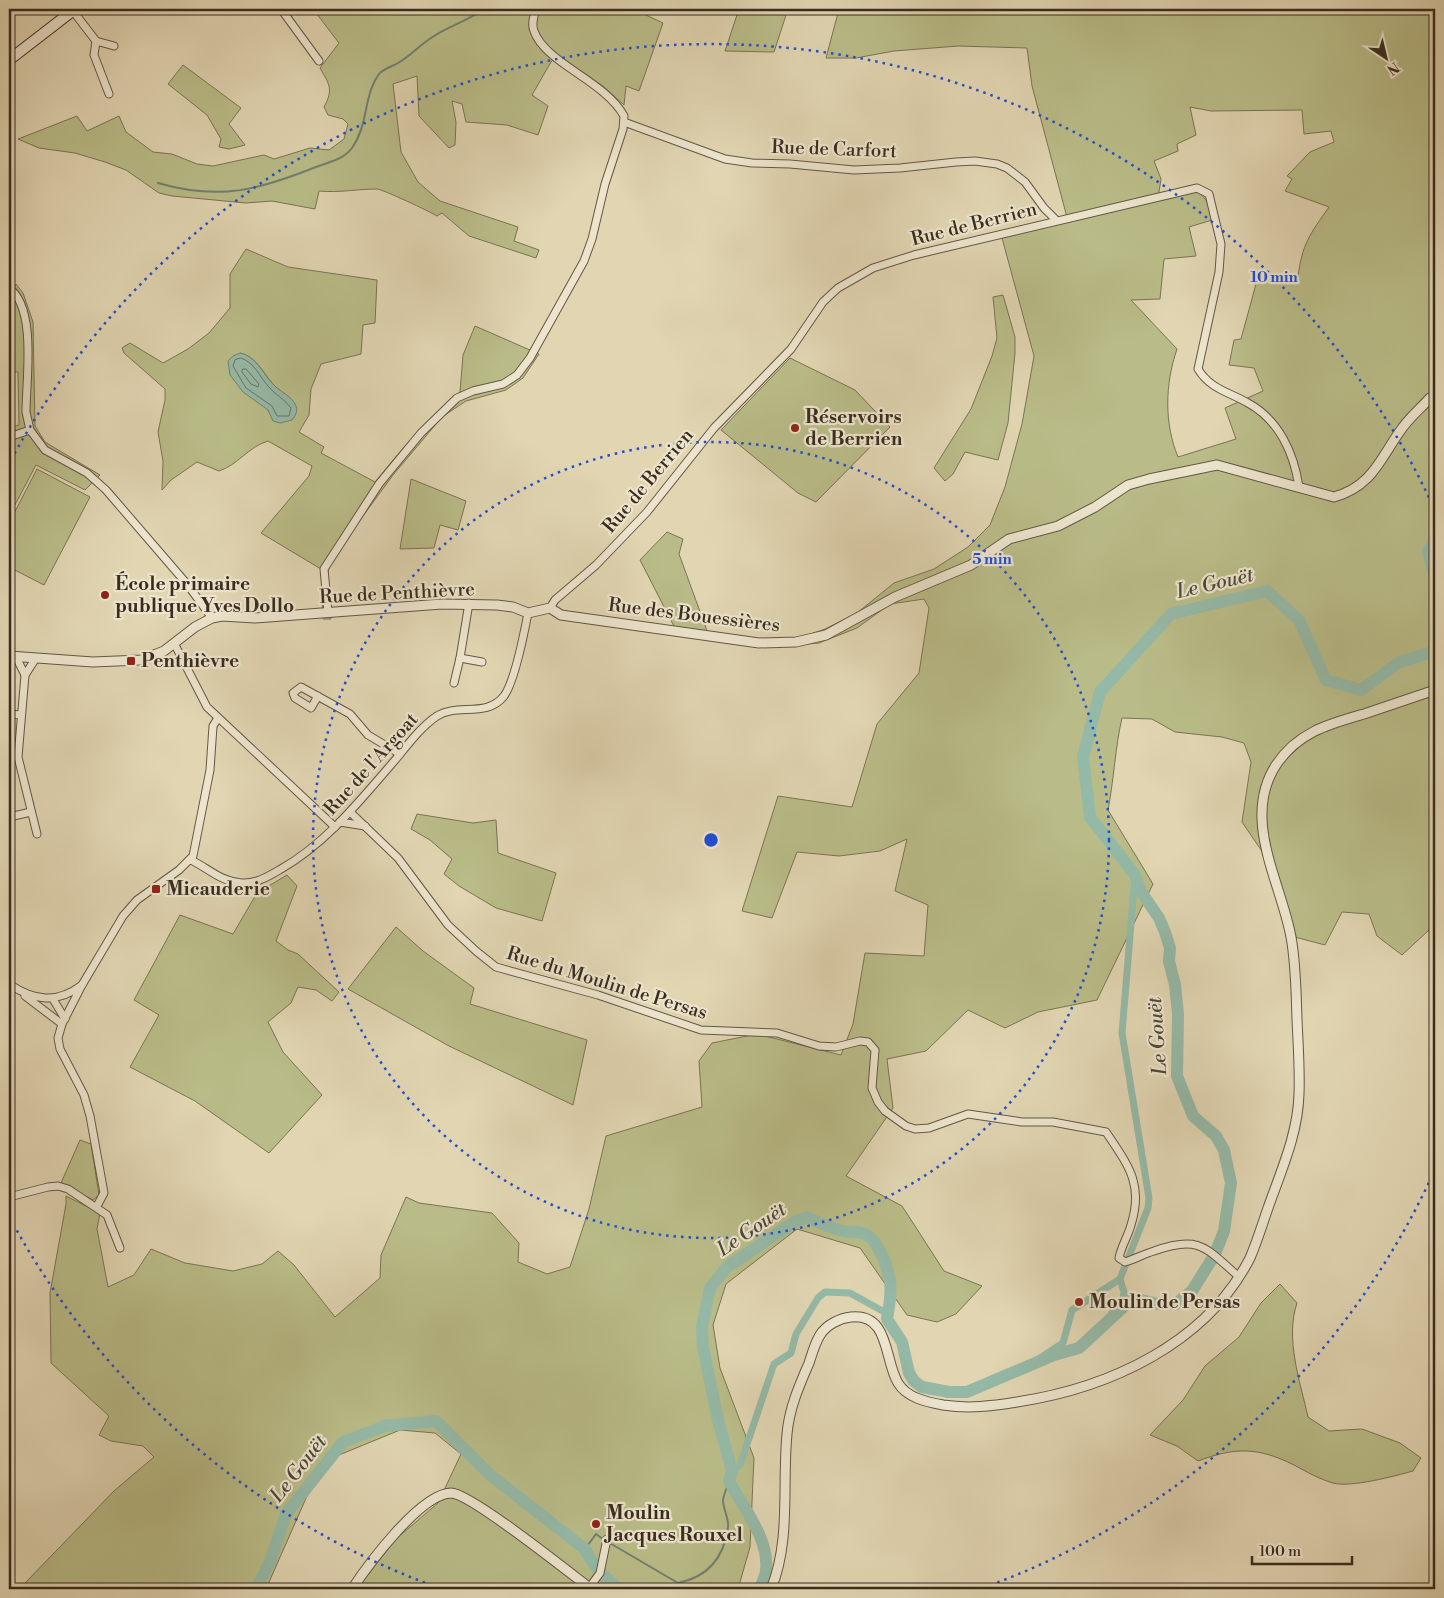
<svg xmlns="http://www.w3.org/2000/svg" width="1444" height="1598" viewBox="0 0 1444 1598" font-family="'Libre Bodoni',serif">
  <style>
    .green { fill: #b9bc88; stroke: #7a7454; fill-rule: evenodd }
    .water { fill: #95b9a7; stroke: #718171 }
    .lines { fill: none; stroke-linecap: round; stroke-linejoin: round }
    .shore { stroke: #687363; stroke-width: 1 }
    .stream { stroke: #718171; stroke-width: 2 }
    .canal { stroke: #95b9a7; stroke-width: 7 }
    .river { stroke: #95b9a7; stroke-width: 12 }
    .minor-casing { stroke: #645744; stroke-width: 9 }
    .tertiary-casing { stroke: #645744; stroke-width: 11 }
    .secondary-casing { stroke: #3a2d1f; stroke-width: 12 }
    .minor { stroke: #ece4cd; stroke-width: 7 }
    .tertiary { stroke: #ece4cd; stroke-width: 9 }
    .secondary { stroke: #ece4cd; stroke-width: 10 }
    .ring { fill: none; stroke: #1d4ed8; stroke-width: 2.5; stroke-dasharray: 2.5 5 }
    .poi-dot { fill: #8f2418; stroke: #ece4cd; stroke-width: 2 }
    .labels { text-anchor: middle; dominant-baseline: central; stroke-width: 4.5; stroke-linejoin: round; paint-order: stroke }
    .street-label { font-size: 19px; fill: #3a2d1f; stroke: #ece4cd }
    .poi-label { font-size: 19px; font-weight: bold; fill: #3a2d1f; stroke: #ece4cd; text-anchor: start }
    .water-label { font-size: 20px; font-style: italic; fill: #4c493a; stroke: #ece4cd }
    .centre { fill: #1d4ed8; stroke: #ece4cd; stroke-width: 2.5 }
    .ring-label { font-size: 15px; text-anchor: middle; font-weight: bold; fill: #1d4ed8; stroke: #ece4cd; stroke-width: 4.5; stroke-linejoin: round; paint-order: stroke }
  </style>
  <rect width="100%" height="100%" fill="#e1d5b2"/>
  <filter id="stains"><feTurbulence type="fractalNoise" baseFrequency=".004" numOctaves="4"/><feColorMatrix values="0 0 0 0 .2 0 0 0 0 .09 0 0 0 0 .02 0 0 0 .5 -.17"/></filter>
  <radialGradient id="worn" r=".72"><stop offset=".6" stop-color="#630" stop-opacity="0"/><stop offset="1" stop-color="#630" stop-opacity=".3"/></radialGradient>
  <g class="green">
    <path d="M 313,9 L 633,9 L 663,23 L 639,91 L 626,86 L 624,105 L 603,86 L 558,55 L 551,62 L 532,95 L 548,106 L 538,135 L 507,125 L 466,122 L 462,104 L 452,101 L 456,122 L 455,145 L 449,148 L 419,116 L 417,76 L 393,84 L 401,152 L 418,182 L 440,201 L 518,227 L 514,241 L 539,250 L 536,258 L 469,236 L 442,213 L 437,216 C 431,212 382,189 377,189 C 357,189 339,193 319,191 L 315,209 L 272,201 L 246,203 L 172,196 L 159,193 L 126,170 L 105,162 L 75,153 L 39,148 L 18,139 L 77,116 L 87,131 L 119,116 L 126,132 L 153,152 L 172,154 L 197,164 L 213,166 L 264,155 L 274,159 L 310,148 L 329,150 L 344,139 L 348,124 L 343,119 L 328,115 L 324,107 C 334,89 329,84 320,68 L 339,43 Z"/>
    <polygon points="733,9 788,9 774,52 725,51 738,12"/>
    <path d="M 839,9 L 1435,9 L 1435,405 L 1431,407 L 1435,466 L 1435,930 L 1429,930 L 1402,955 L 1377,936 L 1369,914 L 1342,912 L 1325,945 L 1291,936 L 1270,863 L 1242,822 L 1251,762 L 1244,743 L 1222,737 L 1175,732 L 1152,719 L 1122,718 C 1115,748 1114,779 1108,810 L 1153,884 L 1097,1000 L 1038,1012 L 1005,1028 L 968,1010 L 926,1051 L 887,1059 L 893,1108 L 846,1176 L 902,1206 L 944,1271 L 982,1286 L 956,1314 L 937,1322 L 907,1315 L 860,1248 L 797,1229 L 726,1284 L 713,1325 L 720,1368 L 754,1458 L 750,1547 L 738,1589 L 357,1589 L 396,1539 L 438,1503 L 461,1454 L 435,1433 L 400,1430 L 322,1462 L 266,1589 L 26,1589 L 26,1582 L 114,1491 L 154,1457 L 143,1446 L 111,1441 L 99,1435 L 109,1416 L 51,1363 L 50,1293 L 66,1204 L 66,1196 L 100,1213 L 97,1229 L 108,1287 L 134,1275 L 151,1249 L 185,1263 L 233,1271 L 262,1264 L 278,1251 L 294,1265 L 335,1317 L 380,1278 L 381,1255 L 406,1197 L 419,1203 L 492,1213 L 519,1243 L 518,1262 L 547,1274 L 570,1267 L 589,1209 L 606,1136 L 702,1107 L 699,1061 L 712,1043 L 757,1034 L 841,1055 L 853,1024 L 865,953 L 924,956 L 928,905 L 895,891 L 907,839 L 880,851 L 839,856 L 797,852 L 772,918 L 742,911 L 778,796 L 852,807 L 877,724 L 919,673 L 929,608 L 924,599 L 890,604 L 857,628 L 819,643 L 773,647 L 758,646 L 777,639 L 799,638 L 825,629 L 857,613 L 894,583 L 934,569 L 968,547 L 990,525 L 1005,487 L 1022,424 L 1034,356 L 1002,238 L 1068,221 L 1032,86 L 1027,48 L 958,46 L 894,51 L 856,58 L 826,58 ZM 1190,107 L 1211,111 L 1302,110 L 1304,134 L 1331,131 L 1334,142 L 1310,152 L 1287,176 L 1292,179 L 1285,191 L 1329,207 C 1310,234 1302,244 1298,277 L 1290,280 L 1259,273 L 1241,339 L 1234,340 L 1229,365 L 1254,368 L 1263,391 L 1225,408 L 1236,439 L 1178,457 C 1164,423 1165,384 1177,349 L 1131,300 L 1160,299 L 1164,259 L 1196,256 L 1189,227 L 1212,220 C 1209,207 1208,196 1194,191 L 1158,198 L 1161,179 L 1154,161 L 1178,151 L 1177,144 L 1196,135 Z"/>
    <polygon points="183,65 241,108 229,124 245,145 229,149 219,147 221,139 207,115 168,84"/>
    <path d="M 246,249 L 288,267 L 377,280 L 375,323 L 363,325 L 361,354 L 321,364 L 311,389 L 309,415 L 299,432 L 324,447 L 321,453 L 375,482 C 402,449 427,418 460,392 L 463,355 L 475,326 L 539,354 L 523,378 L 506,390 L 466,401 L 442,417 L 393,475 L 341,546 L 328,570 L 331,619 L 323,619 L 321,569 L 261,533 L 309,476 L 312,466 L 268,441 C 248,447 238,465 219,471 L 197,462 L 171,480 L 162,490 L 163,461 L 158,432 L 165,400 L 165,389 L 124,353 L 122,348 L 130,343 L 163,363 L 188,349 L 209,333 L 230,308 L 230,274 ZM 240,353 C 256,356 263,373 273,384 C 277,389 283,393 289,397 L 270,414 Z"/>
    <polygon points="16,284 23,293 33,322 35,426 45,442 100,475 85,490 36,465 9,516 9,428 19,425 18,372 9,372 9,297"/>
    <polygon points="1003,295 1015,337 1015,353 1008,423 998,460 965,452 953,474 945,481 934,468 971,409 992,356 997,338 993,297"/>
    <polygon points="790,358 855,390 890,427 816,502 798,493 721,430"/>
    <polygon points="37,469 90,497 44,585 9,567 9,523"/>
    <polygon points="411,479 466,501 458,530 440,525 434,548 400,549"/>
    <polygon points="667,532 683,539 679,554 710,639 678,634 640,560"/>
    <polygon points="417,814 473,823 496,820 498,853 556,873 542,921 496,908 459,886 444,874 452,859 430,840 411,829"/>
    <polygon points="287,875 297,886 276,941 288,950 298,954 339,992 332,1001 316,990 298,987 291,1003 268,1022 283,1052 322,1095 269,1153 195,1101 130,1067 159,1015 134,1000 180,915 233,934 257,893"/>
    <polygon points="396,927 423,951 474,988 470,1004 587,1040 573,1105 449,1046 348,989"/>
    <polygon points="80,1140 91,1144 99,1195 93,1200 61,1183"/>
    <path d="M 1280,1284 L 1297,1303 C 1285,1339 1300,1381 1308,1417 L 1329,1431 L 1362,1429 L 1400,1443 L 1421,1458 L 1413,1471 C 1395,1476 1350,1488 1333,1483 C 1319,1479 1307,1472 1294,1465 C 1258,1447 1235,1447 1198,1461 L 1177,1446 L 1150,1435 L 1183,1400 L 1205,1366 L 1239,1337 L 1261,1303 Z"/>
  </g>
  <path class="water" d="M 240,353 C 256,356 263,374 273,384 C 280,392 292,396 296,406 C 298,412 295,416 292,420 L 280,423 L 273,421 L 268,410 L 243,392 L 230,375 L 228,361 L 233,356 Z"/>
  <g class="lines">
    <g class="shore">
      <path d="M 241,358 C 254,362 260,377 268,386 C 275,395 285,399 291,408 L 289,416 L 277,416 L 272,406 L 246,388 L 233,366 L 235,360 Z"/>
      <polygon points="243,369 246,369 259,384 258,387 251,384 242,372"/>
    </g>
    <g class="stream">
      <path d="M 158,183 C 220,201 258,190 316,167 C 329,162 343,160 352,148 C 369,124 363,96 379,74 C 383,69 393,66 398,63 C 410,56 420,45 431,38 C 448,26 468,21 484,9"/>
      <path d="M 608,1542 L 678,1583 C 708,1577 724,1558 728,1527 C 729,1518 723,1509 723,1500 C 724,1494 727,1487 729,1481"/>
      <polyline points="585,1549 596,1534 604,1540"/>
    </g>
    <g class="canal">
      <polyline points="1101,1328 1123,1298 1124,1292 1120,1279 1148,1208 1149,1198 1122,1033 1135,875"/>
      <polyline points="1028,1366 1063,1343 1072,1310 1120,1279"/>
      <polyline points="732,1471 740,1465 774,1364 791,1353 796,1334 818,1298 825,1292 850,1293 888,1314"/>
    </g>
    <g class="river">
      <polyline points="1435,539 1428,552 1435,577"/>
      <path d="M 256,1589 L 270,1562 L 286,1514 L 343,1442 L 385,1426 L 436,1421 L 489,1474 L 585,1549 C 594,1567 604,1577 619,1589"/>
      <path d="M 760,1589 C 762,1583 765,1577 766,1571 C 770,1540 743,1507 729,1481 L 732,1471 L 718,1420 L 703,1347 L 702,1327 L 710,1288 L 727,1267 L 794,1222 L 807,1217 C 819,1223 830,1228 843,1231 C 850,1233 858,1231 865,1234 C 879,1240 887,1267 890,1280 C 892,1293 889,1307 887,1319 L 902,1342 L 909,1373 L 914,1381 L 922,1387 L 949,1392 L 967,1392 L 1054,1355 L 1079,1348 L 1133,1298 L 1158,1304 L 1176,1304 L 1192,1291 L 1215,1254 L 1224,1231 L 1231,1183 L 1224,1150 L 1216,1136 L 1193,1116 L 1177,1076 L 1178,1014 L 1175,985 L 1169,961 L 1170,948 L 1165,932 L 1159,918 L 1140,890 L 1135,875 L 1090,817 L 1083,757 L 1100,692 L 1171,614 L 1267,591 L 1299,620 L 1326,680 L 1361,690 L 1398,663 L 1435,651"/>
    </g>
    <defs>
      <g id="minor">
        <polyline points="281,9 319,61"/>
        <polyline points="73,11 96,41 94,55 109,94"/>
        <polyline points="96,41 114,46"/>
        <polyline points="624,122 725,159 752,163 790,164 854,170 900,168 956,162 975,161 997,164 1007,168 1025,182 1044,208 1056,220"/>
        <path d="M 9,288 C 37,308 26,380 26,412 L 30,430 L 45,450 L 87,473 L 106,490 L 187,584 L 212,618"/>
        <polyline points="9,433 15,435 30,430"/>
        <polyline points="469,603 460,658 482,662"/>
        <path d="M 550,608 L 555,600 L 596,565 L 647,512 L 714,428 L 791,349 L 823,302 L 838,288 L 873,268 L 914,255 L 1197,188 L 1209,194 L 1221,244 L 1219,272 L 1198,369 C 1210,389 1229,392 1248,403 C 1279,420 1294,453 1299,487"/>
        <path d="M 328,613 L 324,569 L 379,484 L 421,433 L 457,398 L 473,391 L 503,384 L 517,375 L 530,358 L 584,261 L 592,239 L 605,184 L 623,129 L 624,116 C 605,81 545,63 534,31 C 531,24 534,16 536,9"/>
        <polyline points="174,643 207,707 335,827"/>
        <polyline points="18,657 18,661 25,675 36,658"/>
        <polyline points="25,675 18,757 37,834"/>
        <polyline points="454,683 460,658"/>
        <polyline points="318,696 311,708 295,698 293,693 301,687 350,714 368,735 400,754"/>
        <polyline points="9,714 21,715"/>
        <path d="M 350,812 L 398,858 L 448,925 L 476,951 L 496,967 L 598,995 L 701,1030 L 777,1033 L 819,1046 L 836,1047 L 860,1041 L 868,1042 L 875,1050 L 872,1088 L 878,1102 L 885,1111 L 906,1126 L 915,1129 L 929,1128 L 968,1114 L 1022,1122 L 1053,1122 L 1106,1132 C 1128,1165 1144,1184 1131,1225 C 1128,1236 1121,1247 1119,1258 L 1125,1262 C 1135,1259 1144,1254 1154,1251 C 1199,1235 1205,1247 1238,1276"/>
        <polyline points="9,817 31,812"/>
        <polyline points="340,822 365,826"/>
        <path d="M 191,860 C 208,868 221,882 242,883 C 256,884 269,876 281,869 C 325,844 357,804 390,766 C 404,750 419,728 437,716 C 457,703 487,718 504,696 C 515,681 524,634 528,613"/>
        <path d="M 9,984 C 34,1001 57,1004 82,985"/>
        <polyline points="25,996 62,1024"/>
        <polyline points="53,999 65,1019"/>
        <polyline points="9,1197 48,1187 58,1186 68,1189 107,1215 120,1248"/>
        <polyline points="97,1206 104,1193 90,1116 84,1095 60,1049 58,1038 62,1024 82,985 123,916 137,900 179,870 193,856 210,770 213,726 218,718"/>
        <polyline points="589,1588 600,1573 607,1539"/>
      </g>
      <g id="tertiary">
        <path d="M 9,656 L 93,662 L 141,660 L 164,651 L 195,627 L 212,618 L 222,616 L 255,618 L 442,604 L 497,605 L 513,607 L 528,613 L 550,608 L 561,615 L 759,643 L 796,642 L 826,635 L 895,597 L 971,565 L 1009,539 L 1058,526 L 1095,507 L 1128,485 L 1149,479 L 1217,465 L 1334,497 C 1374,486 1381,456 1403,427 C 1411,416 1422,407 1430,398 L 1435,396"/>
        <path d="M 352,1589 C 368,1565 420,1494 451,1493 C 470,1493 570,1573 591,1589"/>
        <path d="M 771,1589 C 791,1541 782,1485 787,1434 C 789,1409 799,1386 809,1363 C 812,1354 815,1343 820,1335 C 826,1325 840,1318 851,1317 C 890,1313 884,1360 898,1383 C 907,1398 927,1402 943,1405 C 969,1409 992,1406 1017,1402 C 1109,1388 1206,1344 1250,1258 C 1257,1242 1262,1225 1268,1208 C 1281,1171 1298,1134 1299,1094 C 1300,1069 1298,1044 1297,1019 C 1296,992 1296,964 1291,937 C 1281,882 1241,819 1276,765 C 1298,732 1329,724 1364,714 C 1388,706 1412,698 1435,690"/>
      </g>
      <polyline id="secondary" points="9,60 75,9"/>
    </defs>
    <use href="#minor" class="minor-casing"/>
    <use href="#tertiary" class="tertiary-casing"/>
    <use href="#secondary" class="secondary-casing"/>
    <use href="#minor" class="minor"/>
    <use href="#tertiary" class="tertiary"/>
    <use href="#secondary" class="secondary"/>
  </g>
  <g class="ring">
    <circle cx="711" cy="840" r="398"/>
    <path d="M1432 1176A796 796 0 0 1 983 1588M439 1588A796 796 0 0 1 11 1220M11 460A796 796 0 0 1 1432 504"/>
  </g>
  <g class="poi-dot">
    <circle cx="795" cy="428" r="5"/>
    <circle cx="105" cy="595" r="5"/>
    <rect x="126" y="656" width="10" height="10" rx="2.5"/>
    <rect x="151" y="884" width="10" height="10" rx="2.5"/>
    <circle cx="1079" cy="1302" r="5"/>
    <circle cx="596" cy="1524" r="5"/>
  </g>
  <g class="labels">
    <g class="street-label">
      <text transform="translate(834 149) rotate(2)">Rue de Carfort</text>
      <text transform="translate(974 224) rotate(-14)">Rue de Berrien</text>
      <text transform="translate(648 481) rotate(-50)">Rue de Berrien</text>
      <text transform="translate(397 593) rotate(-3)">Rue de Penthièvre</text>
      <text transform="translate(694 615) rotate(7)">Rue des Bouessières</text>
      <text transform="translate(371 764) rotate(-48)">Rue de l'Argoat</text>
      <text transform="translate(607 983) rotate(17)">Rue du Moulin de Persas</text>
    </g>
    <g class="poi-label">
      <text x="805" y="417">Réservoirs<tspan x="805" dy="22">de Berrien</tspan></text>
      <text x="115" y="584">École primaire<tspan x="115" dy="22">publique Yves Dollo</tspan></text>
      <text x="141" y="661">Penthièvre</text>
      <text x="166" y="889">Micauderie</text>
      <text x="1089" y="1302">Moulin de Persas</text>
      <text x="606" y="1513">Moulin<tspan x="606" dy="22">Jacques Rouxel</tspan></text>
    </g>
    <g class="water-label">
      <text transform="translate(1215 584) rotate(-13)">Le Gouët</text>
      <text transform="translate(1158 1036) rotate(-94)">Le Gouët</text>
      <text transform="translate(752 1230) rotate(-34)">Le Gouët</text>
      <text transform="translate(299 1469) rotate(-52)">Le Gouët</text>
    </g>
  </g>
  <circle cx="711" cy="840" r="8" class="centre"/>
  <g class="ring-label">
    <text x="1274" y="282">10 min</text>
    <text x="992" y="564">5 min</text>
  </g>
  <rect width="1444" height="1598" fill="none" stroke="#e1d5b2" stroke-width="30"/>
  <rect x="10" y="10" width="1424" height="1578" fill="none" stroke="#3a2d1f" stroke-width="2.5"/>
  <rect x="15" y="15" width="1414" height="1568" fill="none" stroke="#3a2d1f"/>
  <g transform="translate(1386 58) rotate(145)" stroke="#ece4cd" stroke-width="4" paint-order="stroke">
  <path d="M0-4L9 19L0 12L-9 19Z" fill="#3a2d1f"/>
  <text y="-8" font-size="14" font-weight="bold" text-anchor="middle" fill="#3a2d1f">N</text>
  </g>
  <path d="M1252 1556v8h100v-8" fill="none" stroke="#3a2d1f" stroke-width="2.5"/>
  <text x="1259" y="1556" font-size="15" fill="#3a2d1f" stroke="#ece4cd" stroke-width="4" paint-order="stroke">100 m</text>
  <rect width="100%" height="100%" filter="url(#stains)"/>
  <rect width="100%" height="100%" fill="url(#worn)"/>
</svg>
